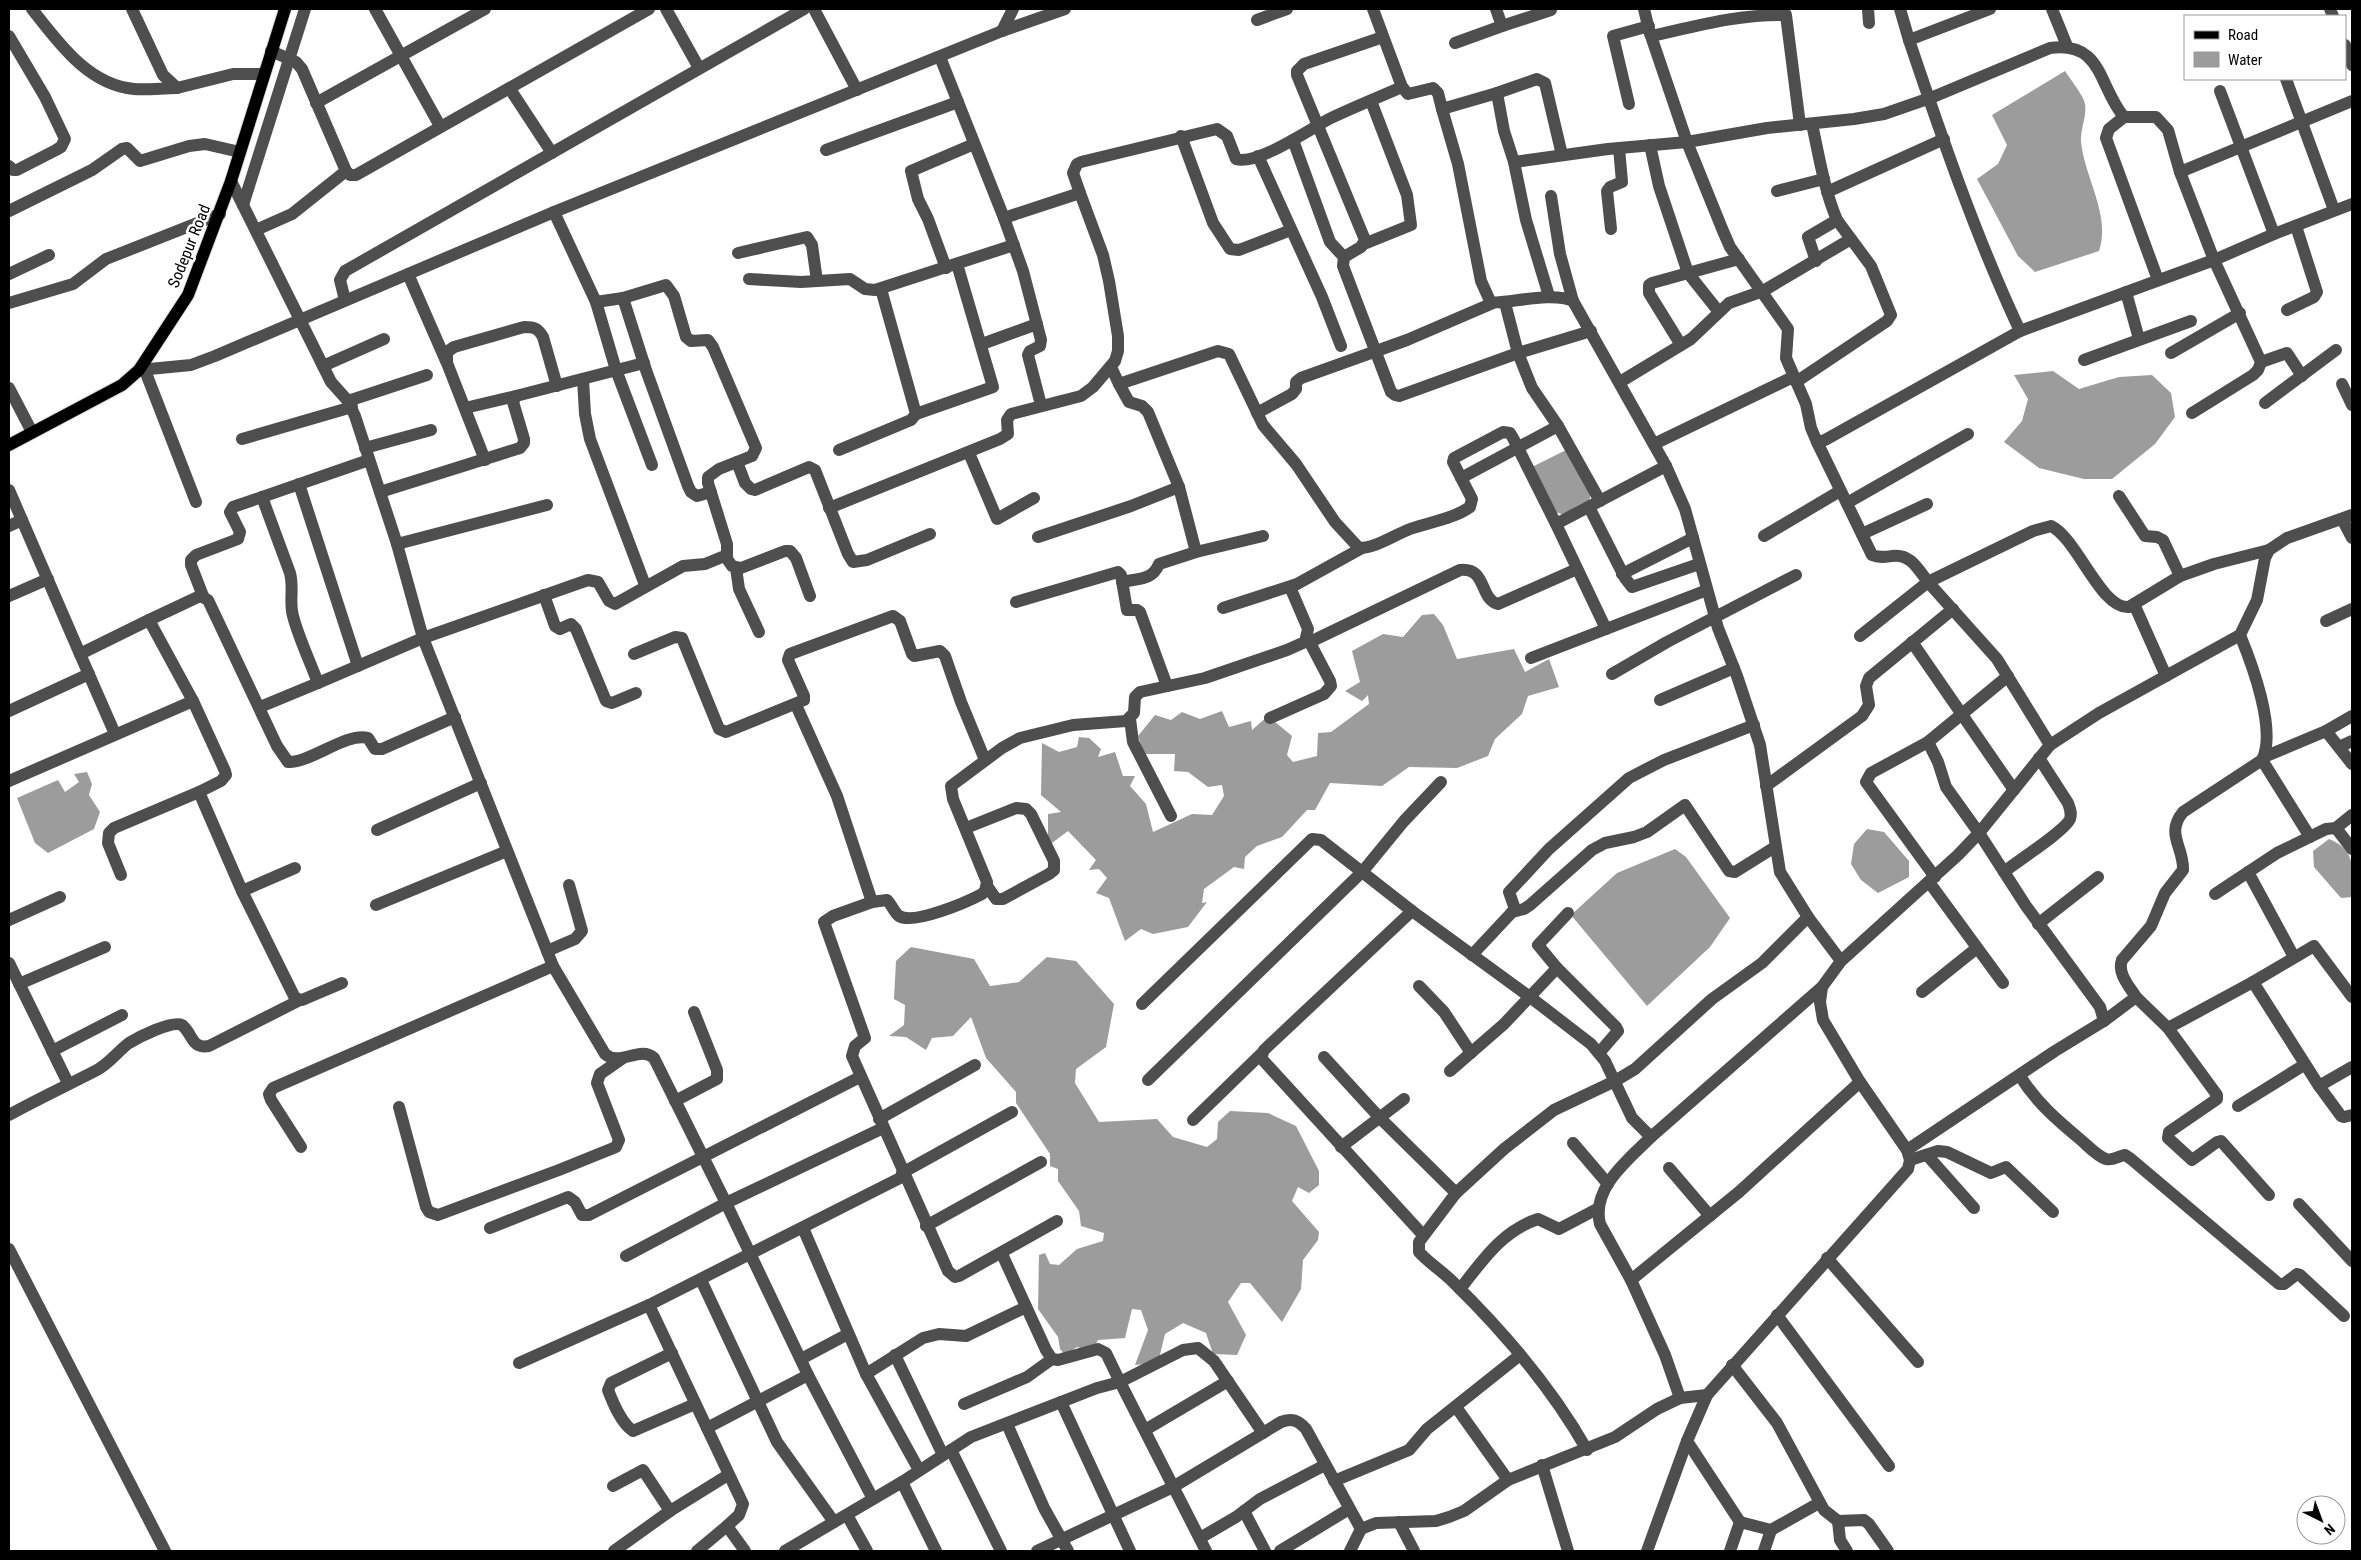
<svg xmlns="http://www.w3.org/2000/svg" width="2361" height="1560" viewBox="0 0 2361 1560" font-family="'Roboto Condensed',sans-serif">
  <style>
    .water { fill: #9c9c9c }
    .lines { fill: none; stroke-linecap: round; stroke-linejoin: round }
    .major-casing { stroke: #dbdbdb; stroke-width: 14 }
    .minor { stroke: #4e4e4e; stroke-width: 12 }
    .major { stroke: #000; stroke-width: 12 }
    .labels { text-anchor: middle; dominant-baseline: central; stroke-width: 5; stroke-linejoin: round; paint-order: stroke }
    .street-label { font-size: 16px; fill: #000; stroke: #fff }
  </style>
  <rect width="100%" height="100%" fill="#fff"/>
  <g class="water">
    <path d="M 2065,71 C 2070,79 2084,96 2085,104 C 2087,116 2080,130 2081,142 C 2085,179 2111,215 2099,251 L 2035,272 L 2018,256 L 1977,179 L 1998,164 L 2007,145 L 1992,115 Z"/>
    <polygon points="2053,371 2079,389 2119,377 2152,375 2171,393 2175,417 2155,444 2112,479 2084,479 2039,468 2004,442 2022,421 2028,399 2014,375"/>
    <polygon points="1566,450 1591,494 1588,504 1564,515 1550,510 1530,468"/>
    <polygon points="1434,614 1443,625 1457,659 1514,649 1525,672 1549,659 1559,687 1528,696 1522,714 1495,739 1488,756 1457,768 1409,767 1382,786 1330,783 1315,810 1307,810 1282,837 1257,846 1245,857 1244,869 1234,867 1204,889 1202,903 1207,902 1188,927 1153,934 1141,929 1125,941 1109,898 1096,893 1107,878 1099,869 1089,870 1096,860 1068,831 1048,846 1048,814 1061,812 1041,795 1042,743 1059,752 1077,747 1079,737 1089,738 1101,749 1098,757 1115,752 1123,776 1135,776 1130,786 1146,804 1153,832 1192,814 1212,815 1224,796 1222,785 1208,787 1188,772 1174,771 1175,754 1144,754 1138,736 1155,715 1171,720 1182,712 1200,719 1222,711 1229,727 1251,721 1252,730 1268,716 1292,736 1287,755 1293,762 1317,756 1318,733 1331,732 1369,704 1368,695 1362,701 1345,691 1360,682 1352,651 1383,634 1403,637 1422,615"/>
    <polygon points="87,772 92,784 89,795 100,812 94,829 48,853 35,843 17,798 58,780 65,792 79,782 74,774"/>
    <polygon points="1867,829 1884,832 1909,861 1909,877 1878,893 1861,880 1851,864 1854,844"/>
    <path d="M 2329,839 C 2358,851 2352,871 2352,897 L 2341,898 L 2314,867 L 2313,851 Z"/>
    <polygon points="1675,849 1686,857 1730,918 1710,947 1647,1006 1571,915 1617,873"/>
    <polygon points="911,947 974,959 990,986 1019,982 1047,957 1076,961 1114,1004 1106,1047 1076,1069 1075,1083 1099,1122 1157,1119 1173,1137 1207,1147 1217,1139 1218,1122 1230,1111 1268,1113 1296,1126 1319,1171 1319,1185 1309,1193 1298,1187 1292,1201 1319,1232 1318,1240 1303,1260 1301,1289 1282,1322 1250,1283 1241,1283 1228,1302 1246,1335 1237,1355 1213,1354 1206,1333 1183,1323 1165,1334 1158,1363 1135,1365 1148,1330 1141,1310 1132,1309 1125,1338 1098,1340 1092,1351 1077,1347 1065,1355 1060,1349 1058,1337 1038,1309 1039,1255 1045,1253 1050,1264 1059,1265 1077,1249 1103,1241 1104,1233 1081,1226 1079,1211 1058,1181 1058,1169 1050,1166 1050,1154 1016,1103 1016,1092 986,1058 971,1017 953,1036 932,1038 926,1050 906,1037 889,1036 904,1025 905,1005 894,999 896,961"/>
  </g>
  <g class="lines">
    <defs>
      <polyline id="major" points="9,445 122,385 139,370 188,295 231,181 285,9"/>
    </defs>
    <use href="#major" class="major-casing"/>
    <g class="minor">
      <path d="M 32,9 C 58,42 88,85 134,89 C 148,90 163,88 177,88"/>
      <polyline points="132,9 163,75 177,88 233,74 264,74"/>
      <polyline points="375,9 440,126"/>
      <polyline points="666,9 699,68"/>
      <polyline points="814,9 857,90"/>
      <path d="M 1373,9 L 1402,87 L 1408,94 L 1433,88 L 1438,93 L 1442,109 L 1497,93 L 1504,131 L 1514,162 L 1608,149 L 1687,142 L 1767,128 L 1854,119 L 1884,114 L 1933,97 L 2050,48 C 2103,41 2098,86 2124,117 L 2156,117 L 2168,130 L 2180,172 L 2214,260 L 2274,234 L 2352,204"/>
      <polyline points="1496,9 1502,26 1551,10"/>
      <polyline points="1644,9 1650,34"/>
      <polyline points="1868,9 1869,23"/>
      <polyline points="1900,9 1909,40"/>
      <path d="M 1990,9 L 1909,40 C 1942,138 1976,237 2020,331"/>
      <polyline points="2052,9 2067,46"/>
      <polyline points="2330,9 2333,16"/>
      <polyline points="1257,20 1287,9"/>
      <polyline points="1002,31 1013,9"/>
      <polyline points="9,36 45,97 65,139 61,147 56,150 17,170 13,170 9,166"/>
      <polyline points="1383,37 1304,64 1297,71 1297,75 1365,240 1361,247 1344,257 1343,266 1391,392 1395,395 1399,396 1518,353 1505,303"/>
      <polyline points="1455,43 1502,26"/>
      <polyline points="2345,45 2352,65"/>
      <polyline points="271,51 296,62 302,69 346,171 350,175 356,175 649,9"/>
      <path d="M 940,57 L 1004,218 L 1080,193 L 1073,173 L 1077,164 L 1081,162 L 1217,129 L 1227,136 L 1236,159 C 1257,166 1311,128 1331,118 C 1354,107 1379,97 1402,87"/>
      <polyline points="2286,79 2334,210"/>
      <polyline points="510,89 552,153"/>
      <polyline points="2220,91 2274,234"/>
      <polyline points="1497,93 1537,79 1545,83 1562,155"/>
      <polyline points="316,103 485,9"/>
      <polyline points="1629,104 1613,36 1649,26"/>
      <path d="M 1442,109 L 1458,164 L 1481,281 L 1490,301 C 1498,307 1549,290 1573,301 L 1666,466 L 1685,509 L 1718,628 L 1737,676 L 1760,745 L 1780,872 L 1808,917 L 1841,961"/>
      <polyline points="2124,117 2109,129 2106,138 2158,280"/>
      <path d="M 1800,125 L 1786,15 C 1738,14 1697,26 1651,36 L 1687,142 L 1723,231 L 1730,247 L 1788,329 L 1786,358 L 1806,404 L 1811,428 L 1817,442 L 1825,440 L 2020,331 L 2214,260 L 2261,362 L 2258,370 L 2253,375 L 2192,413"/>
      <polyline points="1181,136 1213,223 1230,249 1239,250 1291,230"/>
      <polyline points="1293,140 1330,242 1344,257"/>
      <polyline points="1650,145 1659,186 1688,273 1719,312"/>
      <polyline points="826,150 958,102"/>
      <polyline points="1258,156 1322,297 1341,346"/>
      <polyline points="1514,162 1526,220 1549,296"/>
      <polyline points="2180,172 2352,101"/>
      <path d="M 231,181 L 331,382 L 348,401 L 355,416 L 397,544 L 423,638 L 553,966 L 605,1054 C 620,1067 640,1045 654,1058 L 726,1203 L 808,1375 L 707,1428 L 743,1504 L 739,1515 L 727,1526 L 745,1551"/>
      <polyline points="1777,191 1824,179"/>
      <polyline points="1827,192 1944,139"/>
      <polyline points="1551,196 1560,254 1573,301"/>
      <polyline points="243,205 305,9"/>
      <polyline points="9,211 92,170 122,149 127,148 140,161 189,146 205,144 240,152"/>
      <polyline points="1004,218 1023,271 1041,340 1040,346 1030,351 1028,355 1041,405"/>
      <polyline points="1611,229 1607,191 1610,187 1622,182 1619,148"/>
      <polyline points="256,230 292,214 346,171"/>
      <polyline points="1364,244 1411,225 1407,195 1371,101"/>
      <polyline points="738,253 807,237 812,245 817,281"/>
      <polyline points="1816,261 1808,237 1837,220"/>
      <polyline points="946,268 928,219 918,199 911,171 974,144"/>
      <polyline points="9,274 49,255"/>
      <polyline points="408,274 446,361"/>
      <polyline points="749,279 801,282 850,279 865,289 875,290 1014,245"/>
      <polyline points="2126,292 2139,339"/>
      <polyline points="623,298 646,370 688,486 691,492 697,496 711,492"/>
      <polyline points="345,300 340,280 345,271 804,9"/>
      <polyline points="596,302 616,370 652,465"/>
      <polyline points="9,303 73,284 106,259 220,214"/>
      <polyline points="2287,310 2314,297 2317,292 2296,226"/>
      <polyline points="1591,331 1518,353 1532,388 1558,426 1600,501"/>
      <polyline points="982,344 1037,324"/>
      <polyline points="1681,345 1649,293 1649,285 1652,283 1739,259"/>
      <polyline points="2171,353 2240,313"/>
      <polyline points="2084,360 2191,321"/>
      <polyline points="2261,362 2287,353 2302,376"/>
      <polyline points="323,366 384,339"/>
      <path d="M 1111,367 L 1119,384 L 1218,351 L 1229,354 L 1263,425 L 1296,464 L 1335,522 L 1359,548 C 1376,548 1394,535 1410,529 C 1430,522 1453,519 1470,507 L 1472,499 L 1453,462 L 1454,458 L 1503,432 L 1510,433 L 1513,438 L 1556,524 L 1666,466"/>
      <polyline points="144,368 196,502"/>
      <polyline points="139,370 191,365 215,356 554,212 1002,31 1065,9"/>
      <polyline points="583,379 585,414 590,439 645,585"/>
      <polyline points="1620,382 1691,339 1729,303 1763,291 1851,239"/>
      <path d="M 1796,382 L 1887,321 L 1891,315 L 1871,266 L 1837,220 C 1824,189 1819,156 1812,124"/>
      <polyline points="1119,384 1129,402 1142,406 1148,412 1179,487 1196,552 1263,536"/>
      <polyline points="2342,384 2352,405"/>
      <polyline points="9,388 32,432"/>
      <polyline points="348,401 427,375"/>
      <polyline points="2265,403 2336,350"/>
      <polyline points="465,408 516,396"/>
      <polyline points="1257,413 1292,394 1296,389 1296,382 1301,378 1407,340 1493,303"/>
      <polyline points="916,414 993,387 957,264"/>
      <polyline points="242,439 352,407"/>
      <path d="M 1817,442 L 1872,555 C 1879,558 1885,557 1892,556 C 1910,553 1918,569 1928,582 L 2033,531 L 2051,526 C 2077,538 2101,610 2129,607 L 2180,576 L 2214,564 L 2269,550"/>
      <polyline points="1654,444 1793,377"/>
      <polyline points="365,448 431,430"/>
      <polyline points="839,450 911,420 916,414 881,289"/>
      <polyline points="969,453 997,519 1034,498"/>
      <path d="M 485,460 L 447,363 L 447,352 L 454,347 L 524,327 C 534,327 538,328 543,337 L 557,386"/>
      <polyline points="737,462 745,483 751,489 755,490 809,467 815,470 848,554 853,562 867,560 930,534"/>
      <polyline points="1461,478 1558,426"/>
      <polyline points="299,484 358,666"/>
      <polyline points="9,490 80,654 149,620 193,701 225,771 226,775 221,781 199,792 242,891 295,998 302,1000 342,983"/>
      <polyline points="380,492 520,448 524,443 524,439 513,402 516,396 644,363"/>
      <polyline points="2119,496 2145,536 2157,537 2163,540 2180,576"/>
      <path d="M 262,497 L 290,573 C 294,588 289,602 293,616 C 299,639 310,661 318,683 L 423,638 L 588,580 L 598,582 L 609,601 L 615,604 L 683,566 L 705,564 L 727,555 L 727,544 L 708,483 L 708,477 L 719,469 L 752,456 L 756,448 L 713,347 L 708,340 L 691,341 L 686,337 L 674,296 L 666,285 L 623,298 L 596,302 L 554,212"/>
      <polyline points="1847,503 1968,434"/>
      <polyline points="1589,507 1625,578 1632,587 1699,564"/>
      <polyline points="829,508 1000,439 1008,434 1007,420 1011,414 1081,396 1093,387 1115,361 1118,351 1118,336 1109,281 1103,255 1080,193"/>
      <polyline points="2342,519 2352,538"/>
      <polyline points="1556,524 1606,629"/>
      <polyline points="9,526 22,520"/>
      <polyline points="1862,534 1927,504"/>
      <polyline points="1764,536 1840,491"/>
      <polyline points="1038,537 1131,506 1179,487"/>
      <polyline points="397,544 547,505"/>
      <polyline points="725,556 732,566 741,568 785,551 790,551 796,558 810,596"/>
      <polyline points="736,568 739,589 759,632"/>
      <polyline points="1622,574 1693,538"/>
      <path d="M 1122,582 C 1139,578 1152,581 1159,564 L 1196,552"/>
      <polyline points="544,595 555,626 560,629 571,624 576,629 606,701 612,703 636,693"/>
      <polyline points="9,596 48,579"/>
      <polyline points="203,596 191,565 191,560 196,555 238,539 240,532 230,512 233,507 369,460"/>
      <polyline points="1016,602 1118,572 1121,575 1127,610 1137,610 1140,612 1167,686"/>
      <polyline points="2134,604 2166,676"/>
      <polyline points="1223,608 1297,584 1362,548"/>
      <path d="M 149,620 L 200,596 L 208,600 L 277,746 L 288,762 C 311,763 346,732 368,738 L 375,749 L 382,749 L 455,717"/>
      <polyline points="2326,621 2352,609"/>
      <polyline points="1860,636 1928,582 1997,659 2050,745"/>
      <path d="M 1310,642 L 1460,570 C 1487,567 1479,599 1498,604 L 1577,569"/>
      <polyline points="1912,642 2014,790"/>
      <polyline points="80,654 115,734"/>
      <polyline points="634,654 675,637 682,638 719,729 726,732 804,700 804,696 788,660 790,654 893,616 900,621 912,654 914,656 940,651 945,656 961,702 985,760"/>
      <polyline points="1531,658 1707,590"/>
      <polyline points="1612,674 1667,642 1796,575"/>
      <polyline points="1660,700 1734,668"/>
      <polyline points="796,705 837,796 872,902 833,916 824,922 865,1038 855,1046 852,1056 948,1271 955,1277 959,1276 1057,1221"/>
      <polyline points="260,707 318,683"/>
      <polyline points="9,711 89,674"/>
      <polyline points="1270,718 1324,694 1331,686 1330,681 1307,637"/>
      <polyline points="1130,719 1133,742 1171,816"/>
      <polyline points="2326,731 2352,716"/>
      <polyline points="1928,742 1871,773 1866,782 1935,877"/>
      <polyline points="2339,747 2352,741"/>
      <polyline points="2264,757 2326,731 2352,764"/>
      <polyline points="2262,760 2310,837"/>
      <polyline points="9,781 193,701"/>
      <polyline points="1766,786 1862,716 1869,705 1866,686 1869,678 1953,609"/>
      <polyline points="966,828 1016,808 1026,809 1031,814 1054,861 1054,870 1049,874 1003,899 996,899 987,886"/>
      <polyline points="2336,828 2352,849"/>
      <polyline points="377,830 481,783"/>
      <path d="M 2004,872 C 2016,862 2065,831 2070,819 C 2072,813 2070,809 2068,803 L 2039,758"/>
      <polyline points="2248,872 2294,957"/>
      <polyline points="121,875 108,843 109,833 114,828 199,792"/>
      <polyline points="1929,882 2003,983"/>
      <polyline points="242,891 295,868"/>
      <polyline points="2215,894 2277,853 2326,829 2336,828 2352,815"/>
      <path d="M 872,902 L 887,900 C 892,905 894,912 899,916 C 914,925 967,902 982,894 L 985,891 L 987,882 L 953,799 L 951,786 L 1002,748 L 1020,738 L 1073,725 L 1126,721 L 1134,713 L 1135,697 L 1140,692 L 1205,678 L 1287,650 L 1305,642 L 1308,629 L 1290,587"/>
      <polyline points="376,905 507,851"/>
      <polyline points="1412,911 1264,1050 1261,1058 1423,1235"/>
      <polyline points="1512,912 1524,909 1530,905 1592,850 1605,843 1634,837 1647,832 1685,805 1729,871 1735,872 1775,847"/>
      <polyline points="1568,913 1538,945 1557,968 1616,1027 1618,1031 1599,1053"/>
      <polyline points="9,920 60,897"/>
      <polyline points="2038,924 2098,877"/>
      <polyline points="547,951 575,939 582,931 569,885"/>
      <polyline points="1472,955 1515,909 1509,892 1549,849 1629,778 1664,760 1754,725"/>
      <polyline points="9,963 68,1083"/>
      <polyline points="19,984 105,947"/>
      <polyline points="1419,986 1444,1012 1471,1053"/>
      <polyline points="1922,992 1977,948"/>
      <path d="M 2136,997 C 2129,986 2117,973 2122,960 L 2151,926 L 2165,893 L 2183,870 C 2184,847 2165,834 2183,812 L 2262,760 C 2277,731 2252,664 2240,635"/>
      <polyline points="2352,997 2314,946 2253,982 2319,1086 2352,1067"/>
      <polyline points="1142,1004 1312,839 1321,840 1412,911 1530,997 1591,1044 1605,1061 1632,1118 1651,1137 1822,987"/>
      <polyline points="2104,1021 2136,997 2168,1028 2217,1095 2217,1099 2169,1132 2168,1138 2192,1160 2217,1142 2221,1141 2269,1195"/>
      <polyline points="2168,1028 2253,982"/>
      <polyline points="52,1051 122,1015"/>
      <polyline points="1324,1057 1379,1117 1456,1193"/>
      <polyline points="1450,1071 1504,1024 1557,968"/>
      <path d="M 2020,1076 C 2036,1102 2057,1120 2081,1140 C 2088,1146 2097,1156 2106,1159 C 2113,1161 2118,1156 2125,1155 L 2131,1159 L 2279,1284 L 2284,1284 L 2297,1274 L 2300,1275 L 2344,1316"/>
      <polyline points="1148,1080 1363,871 1404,821 1441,782"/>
      <polyline points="2319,1086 2341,1116 2344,1117 2352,1115"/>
      <polyline points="675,1101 717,1079 717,1070 694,1012"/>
      <polyline points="2238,1106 2304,1065"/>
      <polyline points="399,1107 426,1207 429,1212 438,1215 559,1170 616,1147 619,1140 597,1083 600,1074 623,1058"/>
      <path d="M 9,1115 C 38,1099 68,1085 97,1070 C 110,1063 118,1051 129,1043 C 139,1037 172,1020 182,1025 C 193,1034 191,1049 209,1046 L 298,1001"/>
      <polyline points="879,1119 975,1065"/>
      <polyline points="1193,1120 1261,1054"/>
      <path d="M 1651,1137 C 1628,1160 1591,1188 1600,1224 L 1631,1280 L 1665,1355 L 1680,1398"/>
      <polyline points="1573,1143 1608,1184"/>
      <polyline points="301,1147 271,1100 269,1094 273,1088 553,966"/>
      <polyline points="1341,1147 1404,1099"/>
      <polyline points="1907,1150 2055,1051 2104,1021 2100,1007 2026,906 1979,833 1946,787 1938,762 1928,742 2008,676"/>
      <polyline points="1927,1155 1974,1208"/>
      <polyline points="1910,1160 1938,1151 1947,1152 1991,1173 2006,1167 2053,1212"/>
      <polyline points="1669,1168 1710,1216"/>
      <polyline points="902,1173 1012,1112"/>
      <polyline points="2299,1204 2352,1261"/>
      <polyline points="926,1226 1041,1162"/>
      <polyline points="490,1228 568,1197 575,1202 582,1215 589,1215 860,1077"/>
      <polyline points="803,1228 866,1374 919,1470"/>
      <polyline points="9,1249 165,1551"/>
      <polyline points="1002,1254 1046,1350 1052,1359 1058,1360 1098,1349 1106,1353 1120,1382 1183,1350 1198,1348 1214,1361 1263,1433"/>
      <polyline points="626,1256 726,1203 883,1128"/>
      <polyline points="1827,1258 1918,1362"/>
      <polyline points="701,1280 777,1442 834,1522"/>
      <polyline points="1631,1280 1739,1192 1860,1082"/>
      <path d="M 1460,1289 C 1483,1260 1502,1231 1538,1219 L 1559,1229 L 1597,1209"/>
      <polyline points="649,1305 707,1428"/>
      <polyline points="1777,1315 1889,1466"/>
      <path d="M 672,1353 L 611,1383 L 608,1390 C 613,1403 621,1423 633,1431 L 695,1404"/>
      <polyline points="895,1355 943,1455"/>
      <polyline points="801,1359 848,1334"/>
      <polyline points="519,1363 649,1305 904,1176"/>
      <polyline points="1732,1365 1777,1423 1824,1510 1838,1521 1864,1520 1869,1524 1888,1551"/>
      <polyline points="866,1374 923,1338 939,1334 966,1336 1026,1307"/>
      <polyline points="808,1375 873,1499"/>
      <polyline points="1061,1402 1130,1551"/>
      <polyline points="964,1404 1027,1377 1052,1359"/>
      <polyline points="1456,1407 1508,1480"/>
      <polyline points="1007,1424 1044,1508 1068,1551"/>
      <polyline points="1145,1430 1228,1381"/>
      <polyline points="1687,1441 1740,1522"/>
      <polyline points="951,1450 1001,1551"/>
      <path d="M 1587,1450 C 1552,1388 1504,1332 1453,1282 C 1442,1271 1429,1263 1419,1252 L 1419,1242 L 1456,1193 L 1504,1149 L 1554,1110 L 1615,1081 L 1635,1069 L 1712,999 L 1762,963 L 1808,917"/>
      <polyline points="1542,1465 1568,1551"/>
      <polyline points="1334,1481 1409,1450 1427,1429 1520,1355"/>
      <polyline points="902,1482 971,1437 1097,1388 1120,1382 1206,1551"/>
      <polyline points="613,1486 643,1470 670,1511"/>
      <polyline points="1244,1511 1265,1551"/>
      <polyline points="847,1515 867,1551"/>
      <polyline points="1838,1521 1840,1540 1847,1551"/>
      <polyline points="1399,1522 1414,1551"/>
      <polyline points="1200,1538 1236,1517 1260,1499 1325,1465"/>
      <polyline points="614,1551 670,1511 728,1475"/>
      <polyline points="697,1551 727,1526"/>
      <polyline points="785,1551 902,1482 936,1551"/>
      <path d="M 1037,1551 L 1173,1487 L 1281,1422 C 1292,1418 1298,1420 1306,1429 L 1361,1529"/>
      <polyline points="1280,1551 1349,1509"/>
      <polyline points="1350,1551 1361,1529 1376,1523 1436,1521 1449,1517 1464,1511 1508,1480 1615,1437 1657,1409 1680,1398 1707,1395"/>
      <polyline points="1647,1551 1687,1441 1707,1395 1908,1169 1910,1160 1907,1150 1860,1082 1823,1020 1820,1002 1822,987 1841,961 1958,855 1979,833 2050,745 2099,713 2240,635 2257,600 2265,558 2269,550 2287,538 2352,515"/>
      <polyline points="1730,1551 1740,1522 1771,1530 1819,1503"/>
      <polyline points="1764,1551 1771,1530"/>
    </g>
    <use href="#major" class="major"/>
  </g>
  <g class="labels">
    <g class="street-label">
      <text transform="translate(189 246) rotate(-68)">Sodepur Road</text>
    </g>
  </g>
  <rect width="2361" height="1560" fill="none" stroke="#000000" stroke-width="20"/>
  <rect x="2184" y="15" width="162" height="65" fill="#ffffff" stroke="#999999"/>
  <rect x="2194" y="31" width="25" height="8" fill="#000000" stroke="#999999"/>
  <text x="2228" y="40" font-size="15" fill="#000000">Road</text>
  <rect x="2194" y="52" width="25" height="15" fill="#9c9c9c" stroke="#999999"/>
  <text x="2228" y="65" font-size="15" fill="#000000">Water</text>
  <g transform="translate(2321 1520) rotate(138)"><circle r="24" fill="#ffffff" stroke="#999999"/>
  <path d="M0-4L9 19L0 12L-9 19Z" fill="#000000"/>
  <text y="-8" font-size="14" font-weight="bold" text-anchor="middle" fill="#000000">N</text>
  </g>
</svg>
